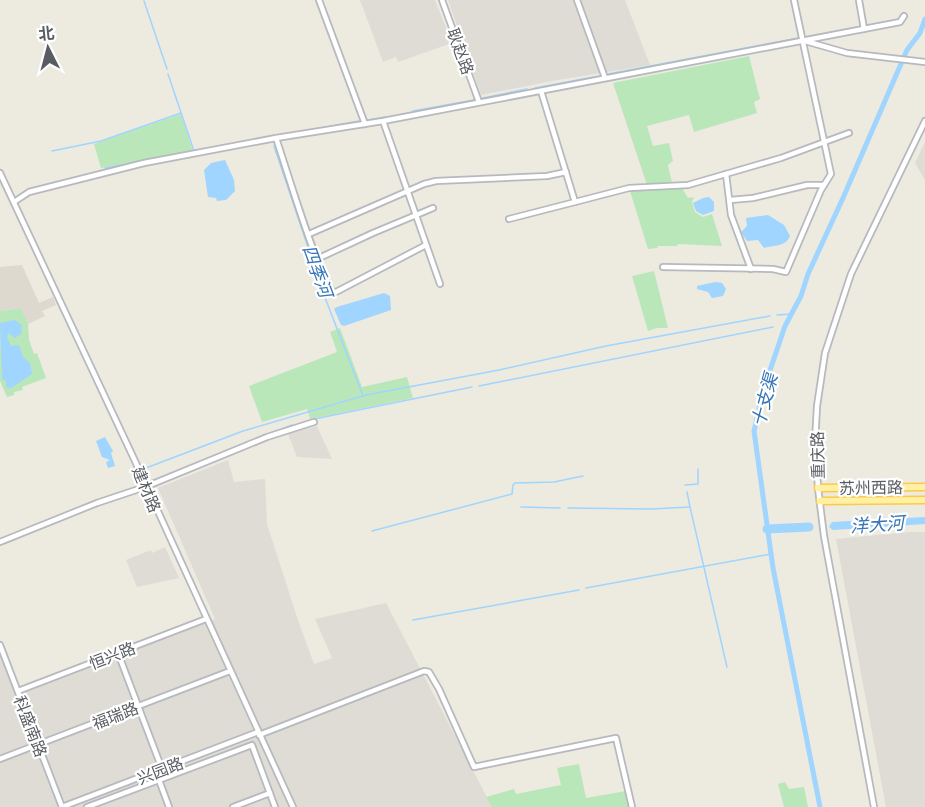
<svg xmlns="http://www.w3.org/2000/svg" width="925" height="807" viewBox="0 0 925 807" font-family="'Exo 2','Noto Sans SC',sans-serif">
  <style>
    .industrial { fill: #dedcd5 }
    .education { fill: #ddd9cf }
    .green { fill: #bae7ba }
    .water { fill: #9fd5ff }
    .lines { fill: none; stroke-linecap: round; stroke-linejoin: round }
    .stream { stroke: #9fd5ff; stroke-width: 1.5 }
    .canal { stroke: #9fd5ff; stroke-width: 5 }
    .river { stroke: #9fd5ff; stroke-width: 9 }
    .minor-casing { stroke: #b6b9be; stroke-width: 8 }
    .major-casing { stroke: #fbca4b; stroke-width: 9 }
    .minor { stroke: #fff; stroke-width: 4.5 }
    .major { stroke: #fff0a4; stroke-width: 6 }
    .labels { text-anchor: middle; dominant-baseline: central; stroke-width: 4.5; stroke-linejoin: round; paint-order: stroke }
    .street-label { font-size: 16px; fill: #595d63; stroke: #fff }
    .water-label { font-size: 18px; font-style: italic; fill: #3575b8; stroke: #fff }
  </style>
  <rect width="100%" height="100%" fill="#edeae0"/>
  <g class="industrial">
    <polygon points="360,0 435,0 452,43 398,62 396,57 383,62"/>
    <polygon points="448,0 625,0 650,65 552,81 481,95"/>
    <polygon points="925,142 925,180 915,163"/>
    <polygon points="317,426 332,459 297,457 288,434"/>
    <polygon points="228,460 234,482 265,479 267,524 297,617 314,664 332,658 315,619 386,603 492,807 0,807 0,654 17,696 215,619 158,488"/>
    <polygon points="910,532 925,532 925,807 886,807 836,539"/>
    <polygon points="165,547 179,578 137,587 126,560 151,550 152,553"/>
  </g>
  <polygon class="education" points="22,265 39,303 53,297 56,305 42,311 45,316 28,324 21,308 0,311 0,267"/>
  <g class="green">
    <polygon points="749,56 760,99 754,102 757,113 694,132 689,115 647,126 653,146 669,143 673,161 668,165 672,183 647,185 613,83"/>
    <polygon points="181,114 193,151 101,168 94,144"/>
    <polygon points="677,187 682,188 688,198 694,197 692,202 695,212 703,217 712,214 722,246 678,244 677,246 658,246 657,248 648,249 630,191"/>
    <polygon points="654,271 668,328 657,328 648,331 632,276"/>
    <polygon points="21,308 28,324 29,340 34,354 37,353 46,378 22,387 23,390 14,392 14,395 7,397 0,381 0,311"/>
    <polygon points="340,328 362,387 407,377 413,398 310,419 307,409 262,422 249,386 337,352 330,332"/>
    <polygon points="579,764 586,798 626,791 631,807 492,807 486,797 514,789 516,794 561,785 557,768"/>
    <polygon points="785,782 789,789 804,787 808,807 784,807 778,784"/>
  </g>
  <g class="water">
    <polygon points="225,160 234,180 235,191 226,200 217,201 216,198 208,197 204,170 211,163"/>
    <polygon points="709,197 714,202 714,211 703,215 696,211 693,203 703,198"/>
    <path d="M 768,215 L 784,225 L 790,236 C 786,247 774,245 764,248 L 758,240 L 747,241 L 741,232 L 747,226 L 746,218 Z"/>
    <polygon points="715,282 722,283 726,289 723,296 712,298 708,292 697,289 697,286"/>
    <polygon points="384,293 390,296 391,310 344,326 341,325 334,309 337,307"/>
    <polygon points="14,320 18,322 22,326 21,334 15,338 8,333 7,337 11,346 19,345 23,357 30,363 32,374 11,388 6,387 6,381 2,379 0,323"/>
    <polygon points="105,437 113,451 111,453 115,466 108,468 106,462 110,460 102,457 96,441"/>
    <polygon points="925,517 925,524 833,530 829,527 832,522"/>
  </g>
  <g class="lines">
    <g class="stream">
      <polyline points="144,1 167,69"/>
      <polyline points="168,74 194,151"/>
      <polyline points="608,74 799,38 791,0"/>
      <polyline points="535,88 599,76"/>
      <polyline points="483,98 527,89"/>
      <polyline points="413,111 474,100"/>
      <polyline points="368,120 385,117"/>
      <polyline points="288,134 359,121"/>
      <polyline points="274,146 324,295 363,396"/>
      <polyline points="52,151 101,141 181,113"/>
      <polyline points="105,168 142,161"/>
      <polyline points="777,315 792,314"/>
      <polyline points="479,386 773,327"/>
      <polyline points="314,419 472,387"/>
      <polyline points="246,443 292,425"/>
      <polyline points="146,468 243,431 366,395 499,370 606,346 770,316"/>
      <polyline points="685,485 698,484 698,469"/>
      <polyline points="521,507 560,508"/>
      <polyline points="690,507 727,667"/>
      <polyline points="568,508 651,509 690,507 687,492"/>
      <polyline points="372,531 512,494 513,485 515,483 554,482 583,476"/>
      <polyline points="586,588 771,554"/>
      <polyline points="413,620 579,590"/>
    </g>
    <polyline class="canal" points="820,807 773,568 754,431 764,388 785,326 801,296 808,274 843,198 907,50 920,33 925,19"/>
    <polyline class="river" points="767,529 809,527"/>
    <defs>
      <g id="minor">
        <polyline points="319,0 365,124"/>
        <polyline points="442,0 479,102"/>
        <polyline points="577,0 605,78"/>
        <polyline points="859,0 864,29"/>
        <polyline points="805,41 847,53 925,62"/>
        <polyline points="541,91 575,202 629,188 688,185 781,158 849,133"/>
        <polyline points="383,121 440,284"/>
        <path d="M 276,138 C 285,164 320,282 334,293 L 426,245"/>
        <polyline points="0,173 135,461 293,807"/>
        <polyline points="726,174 731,215 751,269"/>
        <polyline points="730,200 753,198 807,185 824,185"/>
        <polyline points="14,202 29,192 144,163 276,138 383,121 900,22 904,16"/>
        <polyline points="509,219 575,202"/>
        <polyline points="309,234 424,184 436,181 547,176 566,172"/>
        <polyline points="317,259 373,233 433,208"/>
        <polyline points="663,267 773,269 786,272 821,190 831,174 794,0"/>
        <polyline points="0,542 97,503 145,487 267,437 314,422"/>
        <polyline points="0,645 62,807"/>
        <polyline points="118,653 162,769"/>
        <polyline points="18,691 206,619"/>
        <polyline points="259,735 424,671 429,672 439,689 474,767 616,738 632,807"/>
        <polyline points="0,759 230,671"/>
        <polyline points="159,780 169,807"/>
        <polyline points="62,807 258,732"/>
        <polyline points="87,807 252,745 275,807"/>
        <polyline points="233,807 270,793"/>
        <polyline points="874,807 824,536 818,488 815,443 817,406 825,353 851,274 925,121"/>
      </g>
      <g id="major">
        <polyline points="818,488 925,487"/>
        <polyline points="820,501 925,500"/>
      </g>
    </defs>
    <use href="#minor" class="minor-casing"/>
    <use href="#major" class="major-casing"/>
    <use href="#minor" class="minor"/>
    <use href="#major" class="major"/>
  </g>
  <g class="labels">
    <g class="street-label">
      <text transform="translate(461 51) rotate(70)">耿赵路</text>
      <text transform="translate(817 455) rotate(-91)">重庆路</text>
      <text transform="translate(871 487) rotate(-1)">苏州西路</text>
      <text transform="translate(147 489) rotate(67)">建材路</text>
      <text transform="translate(112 655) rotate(-21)">恒兴路</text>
      <text transform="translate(115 715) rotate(-21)">福瑞路</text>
      <text transform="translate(31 726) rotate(69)">科盛南路</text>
      <text transform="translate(160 770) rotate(-21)">兴园路</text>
    </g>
    <g class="water-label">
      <text transform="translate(318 271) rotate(70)">四季河</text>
      <text transform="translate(764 400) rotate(-75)">十支渠</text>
      <text transform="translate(877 524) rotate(-4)">洋大河</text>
    </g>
  </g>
  <g transform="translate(48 48) rotate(354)" stroke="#ffffff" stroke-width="4.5" paint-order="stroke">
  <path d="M0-4.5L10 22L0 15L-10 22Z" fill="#595d63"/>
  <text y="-9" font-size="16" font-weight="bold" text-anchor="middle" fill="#595d63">北</text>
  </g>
</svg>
